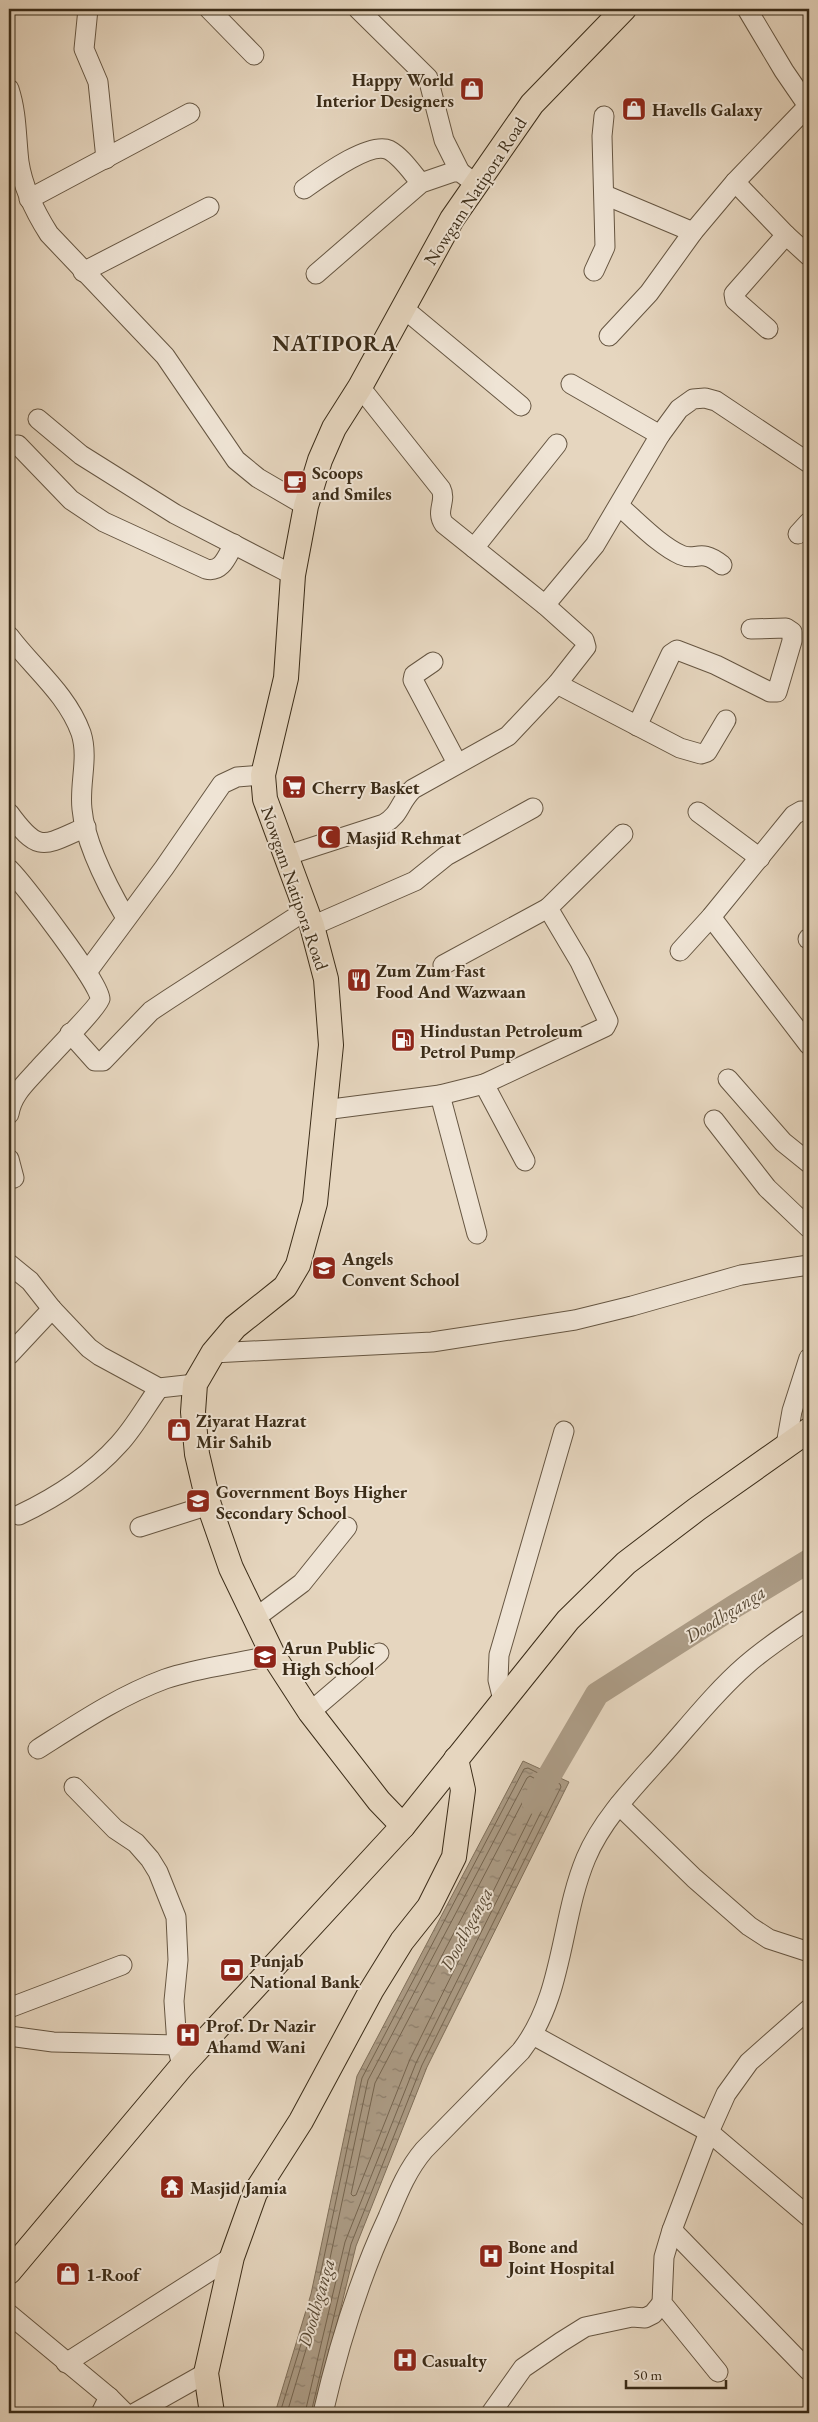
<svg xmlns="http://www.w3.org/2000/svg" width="818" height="2422" viewBox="0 0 818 2422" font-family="'EB Garamond',serif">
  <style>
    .water { fill: url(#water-ripples); stroke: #7f6f5a }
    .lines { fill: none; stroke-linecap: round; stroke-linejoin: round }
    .shore { stroke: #74644f; stroke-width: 1 }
    .river { stroke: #ac9c86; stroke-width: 24 }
    .minor-casing { stroke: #665642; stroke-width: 21 }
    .major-casing { stroke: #3b2c18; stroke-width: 26 }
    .minor { stroke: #efe4d5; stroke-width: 19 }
    .major { stroke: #e6d6bf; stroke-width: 24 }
    .labels { text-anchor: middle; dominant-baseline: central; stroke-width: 4; stroke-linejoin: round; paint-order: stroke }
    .poi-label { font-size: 18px; font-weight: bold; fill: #3b2c18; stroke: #efe4d5; text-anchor: start }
    .street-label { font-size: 18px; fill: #3b2c18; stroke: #efe4d5 }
    .water-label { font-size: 19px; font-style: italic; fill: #574834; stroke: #efe4d5 }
    .district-label { font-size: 22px; font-weight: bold; letter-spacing: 1px; fill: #3b2c18; stroke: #efe4d5 }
  </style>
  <defs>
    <pattern id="water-ripples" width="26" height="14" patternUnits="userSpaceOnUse" patternTransform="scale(1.25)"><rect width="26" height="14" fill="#ac9c86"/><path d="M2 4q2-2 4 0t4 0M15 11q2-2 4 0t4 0" fill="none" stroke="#8d7f6d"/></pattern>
  </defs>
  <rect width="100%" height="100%" fill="#e6d6bf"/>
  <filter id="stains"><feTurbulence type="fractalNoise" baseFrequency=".004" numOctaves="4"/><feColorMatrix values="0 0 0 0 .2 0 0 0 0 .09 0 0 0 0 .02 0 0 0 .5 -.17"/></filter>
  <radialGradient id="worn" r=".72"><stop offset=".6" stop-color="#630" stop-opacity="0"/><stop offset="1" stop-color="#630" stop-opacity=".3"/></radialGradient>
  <polygon class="water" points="523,1761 569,1782 427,2067 356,2246 315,2413 275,2413 311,2294 357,2076"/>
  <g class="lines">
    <g class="shore">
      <polygon points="534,1786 541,1790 542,1793 410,2059 356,2195 353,2196 351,2194 375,2083 530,1788"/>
      <polyline points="280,2413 316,2295 362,2078 524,1769 528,1768 560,1784 561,1787 422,2065 351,2244 311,2413"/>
      <polyline points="287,2413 322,2296 368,2080 527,1778 530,1776 551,1787 552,1790 416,2063 345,2242 305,2413"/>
    </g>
    <polyline class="river" points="534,1802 597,1694 735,1606 809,1561"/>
    <defs>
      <g id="minor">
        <polyline points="88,9 84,49 98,82 106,159"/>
        <polyline points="209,9 254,55"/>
        <polyline points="358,9 428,78 444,140 460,172"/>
        <polyline points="747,9 784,71 808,106"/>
        <path d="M 9,89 C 17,113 16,137 19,162 C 23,189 35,212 49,234 L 165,356 L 236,460 L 258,478 L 306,506"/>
        <polyline points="735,182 786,235 809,256"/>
        <path d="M 304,189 C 321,177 370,141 389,150 C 402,157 412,173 421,183"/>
        <polyline points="605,195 693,232"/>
        <polyline points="29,199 190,113"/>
        <polyline points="594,271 605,247 602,136 604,116"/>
        <polyline points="83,272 209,207"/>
        <polyline points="316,274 421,183 453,172 460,172 476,184"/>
        <polyline points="402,307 521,406"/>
        <polyline points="768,329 735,300 734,294 786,235"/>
        <polyline points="609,336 649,293 693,232 735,182 809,105"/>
        <polyline points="571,384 660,435"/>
        <polyline points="38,419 81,455 175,514 293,575"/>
        <path d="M 9,446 L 18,445 L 71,500 L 104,522 L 206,569 C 222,573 227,556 234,544"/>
        <path d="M 619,506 C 638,522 659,545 681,555 C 697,562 699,547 722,565"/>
        <polyline points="798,534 809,522"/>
        <polyline points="474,548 557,444"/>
        <polyline points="545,605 595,545 660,435 679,409 693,399 705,398 716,401 809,463"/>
        <path d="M 9,636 C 33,668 67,694 81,733 C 89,758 79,784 82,809 C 85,843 109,889 126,918"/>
        <polyline points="433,662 414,675 413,680 457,763"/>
        <polyline points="557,684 680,748 701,754 707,752 726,720"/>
        <polyline points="637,726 671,654 677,650 716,665 770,692 777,692 792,641 792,632 786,628 751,629"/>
        <polyline points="698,812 760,858"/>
        <path d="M 9,813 C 39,854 43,846 86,827"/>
        <path d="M 285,856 L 384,824 C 401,814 399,802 413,789 L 508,736 L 557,684 L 586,647 L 584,640 L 545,605 L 444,524 C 435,511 447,501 441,489 L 360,387"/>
        <path d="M 9,869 C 22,882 102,986 100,999 C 99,1006 49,1057 40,1067 C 27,1082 12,1094 9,1114"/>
        <polyline points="711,917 809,1045"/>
        <polyline points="312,926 415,881 446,856 533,808"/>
        <polyline points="808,939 809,938"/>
        <polyline points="680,951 711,917 794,815 801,811 809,812"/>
        <polyline points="443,965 548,908"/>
        <polyline points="87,972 164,868 222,784 237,777 263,775"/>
        <polyline points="70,1033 95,1061 103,1061 151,1011 169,999 305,911"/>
        <polyline points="728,1079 783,1142 809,1163"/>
        <polyline points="484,1084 525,1161"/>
        <polyline points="440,1095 477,1234"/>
        <polyline points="324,1110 440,1095 484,1084 605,1027 608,1021 580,962 548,908 623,834"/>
        <polyline points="714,1120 767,1188 809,1228"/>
        <polyline points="9,1159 14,1178"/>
        <polyline points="9,1264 30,1281 52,1309 89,1348 100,1356 159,1388 195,1384"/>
        <polyline points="213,1353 432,1342 575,1320 632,1306 741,1275 809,1265"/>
        <polyline points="9,1355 52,1309"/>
        <polyline points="786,1445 792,1411 809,1358"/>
        <path d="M 19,1515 C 55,1498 92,1474 119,1444 C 134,1428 146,1406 159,1388"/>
        <polyline points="140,1527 209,1505"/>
        <polyline points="254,1619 302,1583 347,1527"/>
        <polyline points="503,1700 498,1680 499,1655 564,1431"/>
        <polyline points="310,1712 379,1653"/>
        <path d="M 38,1749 C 79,1723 119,1696 165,1679 C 199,1667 237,1664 273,1655"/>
        <polyline points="74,1787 115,1829 136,1843 150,1859 158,1872 176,1917 178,1960 174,2001 177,2045 182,2066"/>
        <polyline points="619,1805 694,1878 749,1926 769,1939 809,1952"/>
        <polyline points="9,2008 122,1965"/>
        <polyline points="533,2035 709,2132 809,2217"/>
        <polyline points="9,2036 53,2042 177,2045"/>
        <polyline points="672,2230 809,2371"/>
        <polyline points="9,2314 109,2397 125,2413"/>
        <polyline points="66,2363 232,2257"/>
        <polyline points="718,2372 662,2303 664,2257 672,2230 709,2132 726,2094 749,2062 809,2009"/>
        <polyline points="101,2413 109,2397"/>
        <polyline points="135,2413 206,2373"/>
        <path d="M 323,2413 C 339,2344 358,2281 388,2217 C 398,2193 407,2170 424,2150 L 521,2051 C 564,1996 560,1920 586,1858 C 602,1820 633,1788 660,1758 C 688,1727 714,1693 745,1666 C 765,1648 787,1634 809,1619"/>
        <polyline points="491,2413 523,2368 561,2342 585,2327 632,2317 645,2318 653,2314 662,2303"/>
      </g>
      <g id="major">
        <polyline points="403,1826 379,1801 310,1712 273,1655 231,1568 209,1505 197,1454 193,1412 195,1384 213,1353 235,1327 285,1287 298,1265 315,1203 331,1045 326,979 312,926 265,799 263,775 286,678 293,575 306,506 320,460 334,428 360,387 452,219 532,104 624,9"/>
        <polyline points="9,2272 182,2066 403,1826 568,1620 626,1563 697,1509 809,1430"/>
        <polyline points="212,2413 206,2373 232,2257 255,2193 301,2121 371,1991 402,1941 429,1907 454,1857 463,1790 456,1759"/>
      </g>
    </defs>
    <use href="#minor" class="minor-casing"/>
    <use href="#major" class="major-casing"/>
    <use href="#minor" class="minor"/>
    <use href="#major" class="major"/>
  </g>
  <defs>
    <symbol id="shop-square" viewBox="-11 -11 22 22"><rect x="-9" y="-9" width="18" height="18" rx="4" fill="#8f2418" stroke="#efe4d5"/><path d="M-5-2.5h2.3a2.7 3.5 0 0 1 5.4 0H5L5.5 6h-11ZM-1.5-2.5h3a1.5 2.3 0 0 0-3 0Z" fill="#fff"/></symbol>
    <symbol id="cafe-square" viewBox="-11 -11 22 22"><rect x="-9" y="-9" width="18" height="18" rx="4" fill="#8f2418" stroke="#efe4d5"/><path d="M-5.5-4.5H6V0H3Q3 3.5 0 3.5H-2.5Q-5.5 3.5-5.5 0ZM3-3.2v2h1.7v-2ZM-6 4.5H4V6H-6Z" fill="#fff"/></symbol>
    <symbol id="supermarket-square" viewBox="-11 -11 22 22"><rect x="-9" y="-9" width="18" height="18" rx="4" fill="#8f2418" stroke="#efe4d5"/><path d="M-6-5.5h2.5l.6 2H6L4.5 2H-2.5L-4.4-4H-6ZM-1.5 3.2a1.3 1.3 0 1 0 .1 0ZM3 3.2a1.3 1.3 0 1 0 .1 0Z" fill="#fff"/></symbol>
    <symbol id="mosque-square" viewBox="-11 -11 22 22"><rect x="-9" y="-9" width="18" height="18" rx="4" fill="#8f2418" stroke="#efe4d5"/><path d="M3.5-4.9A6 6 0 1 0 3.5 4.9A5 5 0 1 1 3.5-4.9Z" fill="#fff"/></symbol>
    <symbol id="restaurant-square" viewBox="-11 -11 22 22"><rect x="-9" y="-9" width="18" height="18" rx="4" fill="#8f2418" stroke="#efe4d5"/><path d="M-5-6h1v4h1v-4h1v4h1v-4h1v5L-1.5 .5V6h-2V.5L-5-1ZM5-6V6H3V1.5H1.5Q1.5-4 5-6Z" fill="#fff"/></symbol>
    <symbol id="fuel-square" viewBox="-11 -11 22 22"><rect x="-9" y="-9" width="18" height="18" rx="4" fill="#8f2418" stroke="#efe4d5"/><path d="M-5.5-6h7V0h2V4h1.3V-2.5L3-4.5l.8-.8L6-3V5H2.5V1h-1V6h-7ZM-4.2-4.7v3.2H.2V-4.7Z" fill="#fff"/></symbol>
    <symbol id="school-square" viewBox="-11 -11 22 22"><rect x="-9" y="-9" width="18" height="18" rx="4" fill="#8f2418" stroke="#efe4d5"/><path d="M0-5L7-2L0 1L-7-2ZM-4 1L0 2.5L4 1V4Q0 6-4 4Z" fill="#fff"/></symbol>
    <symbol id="bank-square" viewBox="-11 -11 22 22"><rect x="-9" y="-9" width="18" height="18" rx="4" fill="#8f2418" stroke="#efe4d5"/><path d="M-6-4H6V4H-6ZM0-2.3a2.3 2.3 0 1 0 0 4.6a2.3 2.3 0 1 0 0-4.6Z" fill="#fff"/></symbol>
    <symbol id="hospital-square" viewBox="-11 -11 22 22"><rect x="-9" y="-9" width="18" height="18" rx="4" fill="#8f2418" stroke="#efe4d5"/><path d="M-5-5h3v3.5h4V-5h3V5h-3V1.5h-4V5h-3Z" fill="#fff"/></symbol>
    <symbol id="temple-square" viewBox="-11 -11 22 22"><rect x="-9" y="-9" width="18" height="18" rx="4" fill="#8f2418" stroke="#efe4d5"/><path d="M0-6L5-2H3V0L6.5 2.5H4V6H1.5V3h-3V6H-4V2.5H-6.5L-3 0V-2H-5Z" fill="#fff"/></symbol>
  </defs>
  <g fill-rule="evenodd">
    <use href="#shop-square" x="458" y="75" width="28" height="28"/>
    <use href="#shop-square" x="620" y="95" width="28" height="28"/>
    <use href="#cafe-square" x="281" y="468" width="28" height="28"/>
    <use href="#supermarket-square" x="280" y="773" width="28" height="28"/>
    <use href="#mosque-square" x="315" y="823" width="28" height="28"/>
    <use href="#restaurant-square" x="345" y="966" width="28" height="28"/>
    <use href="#fuel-square" x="389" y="1026" width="28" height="28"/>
    <use href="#school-square" x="310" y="1254" width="28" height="28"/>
    <use href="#shop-square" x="165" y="1416" width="28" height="28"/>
    <use href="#school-square" x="184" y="1487" width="28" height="28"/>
    <use href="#school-square" x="251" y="1643" width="28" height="28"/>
    <use href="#bank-square" x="218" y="1956" width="28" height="28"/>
    <use href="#hospital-square" x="174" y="2021" width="28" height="28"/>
    <use href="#temple-square" x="158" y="2173" width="28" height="28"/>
    <use href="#hospital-square" x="477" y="2242" width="28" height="28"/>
    <use href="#shop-square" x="54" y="2260" width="28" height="28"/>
    <use href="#hospital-square" x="391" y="2346" width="28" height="28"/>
  </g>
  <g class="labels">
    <g class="poi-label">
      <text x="454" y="79" text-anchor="end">Happy World<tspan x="454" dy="21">Interior Designers</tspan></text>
      <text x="652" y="109">Havells Galaxy</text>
      <text x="312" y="472">Scoops<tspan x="312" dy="21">and Smiles</tspan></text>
      <text x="312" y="787">Cherry Basket</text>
      <text x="346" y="837">Masjid Rehmat</text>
      <text x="376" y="970">Zum Zum Fast<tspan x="376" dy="21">Food And Wazwaan</tspan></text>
      <text x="420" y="1030">Hindustan Petroleum<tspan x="420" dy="21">Petrol Pump</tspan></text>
      <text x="342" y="1258">Angels<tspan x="342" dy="21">Convent School</tspan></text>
      <text x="196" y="1420">Ziyarat Hazrat<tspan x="196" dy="21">Mir Sahib</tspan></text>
      <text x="216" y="1491">Government Boys Higher<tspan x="216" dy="21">Secondary School</tspan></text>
      <text x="282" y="1647">Arun Public<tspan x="282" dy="21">High School</tspan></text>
      <text x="250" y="1960">Punjab<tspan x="250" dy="21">National Bank</tspan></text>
      <text x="206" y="2025">Prof. Dr Nazir<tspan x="206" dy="21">Ahamd Wani</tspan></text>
      <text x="190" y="2187">Masjid Jamia</text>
      <text x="508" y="2246">Bone and<tspan x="508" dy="21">Joint Hospital</tspan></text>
      <text x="86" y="2274">1-Roof</text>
      <text x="422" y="2360">Casualty</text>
    </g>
    <g class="street-label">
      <text transform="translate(475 191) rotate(-57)">Nowgam Natipora Road</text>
      <text transform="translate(295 888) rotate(71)">Nowgam Natipora Road</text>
    </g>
    <g class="water-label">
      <text transform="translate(725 1614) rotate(-32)">Doodhganga</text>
      <text transform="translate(466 1929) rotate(-62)">Doodhganga</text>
      <text transform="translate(316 2303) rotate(-74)">Doodhganga</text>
    </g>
    <g class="district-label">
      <text x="335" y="343">NATIPORA</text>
    </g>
  </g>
  <rect width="818" height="2422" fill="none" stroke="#e6d6bf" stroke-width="30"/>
  <rect x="10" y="10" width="798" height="2402" fill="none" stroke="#3b2c18" stroke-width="2.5"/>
  <rect x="15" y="15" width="788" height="2392" fill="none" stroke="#3b2c18"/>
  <path d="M626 2380v8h100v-8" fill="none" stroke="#3b2c18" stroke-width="2.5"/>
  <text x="633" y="2380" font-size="15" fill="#3b2c18" stroke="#efe4d5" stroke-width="4" paint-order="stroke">50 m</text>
  <rect width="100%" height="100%" filter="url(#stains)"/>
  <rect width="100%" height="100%" fill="url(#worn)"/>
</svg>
